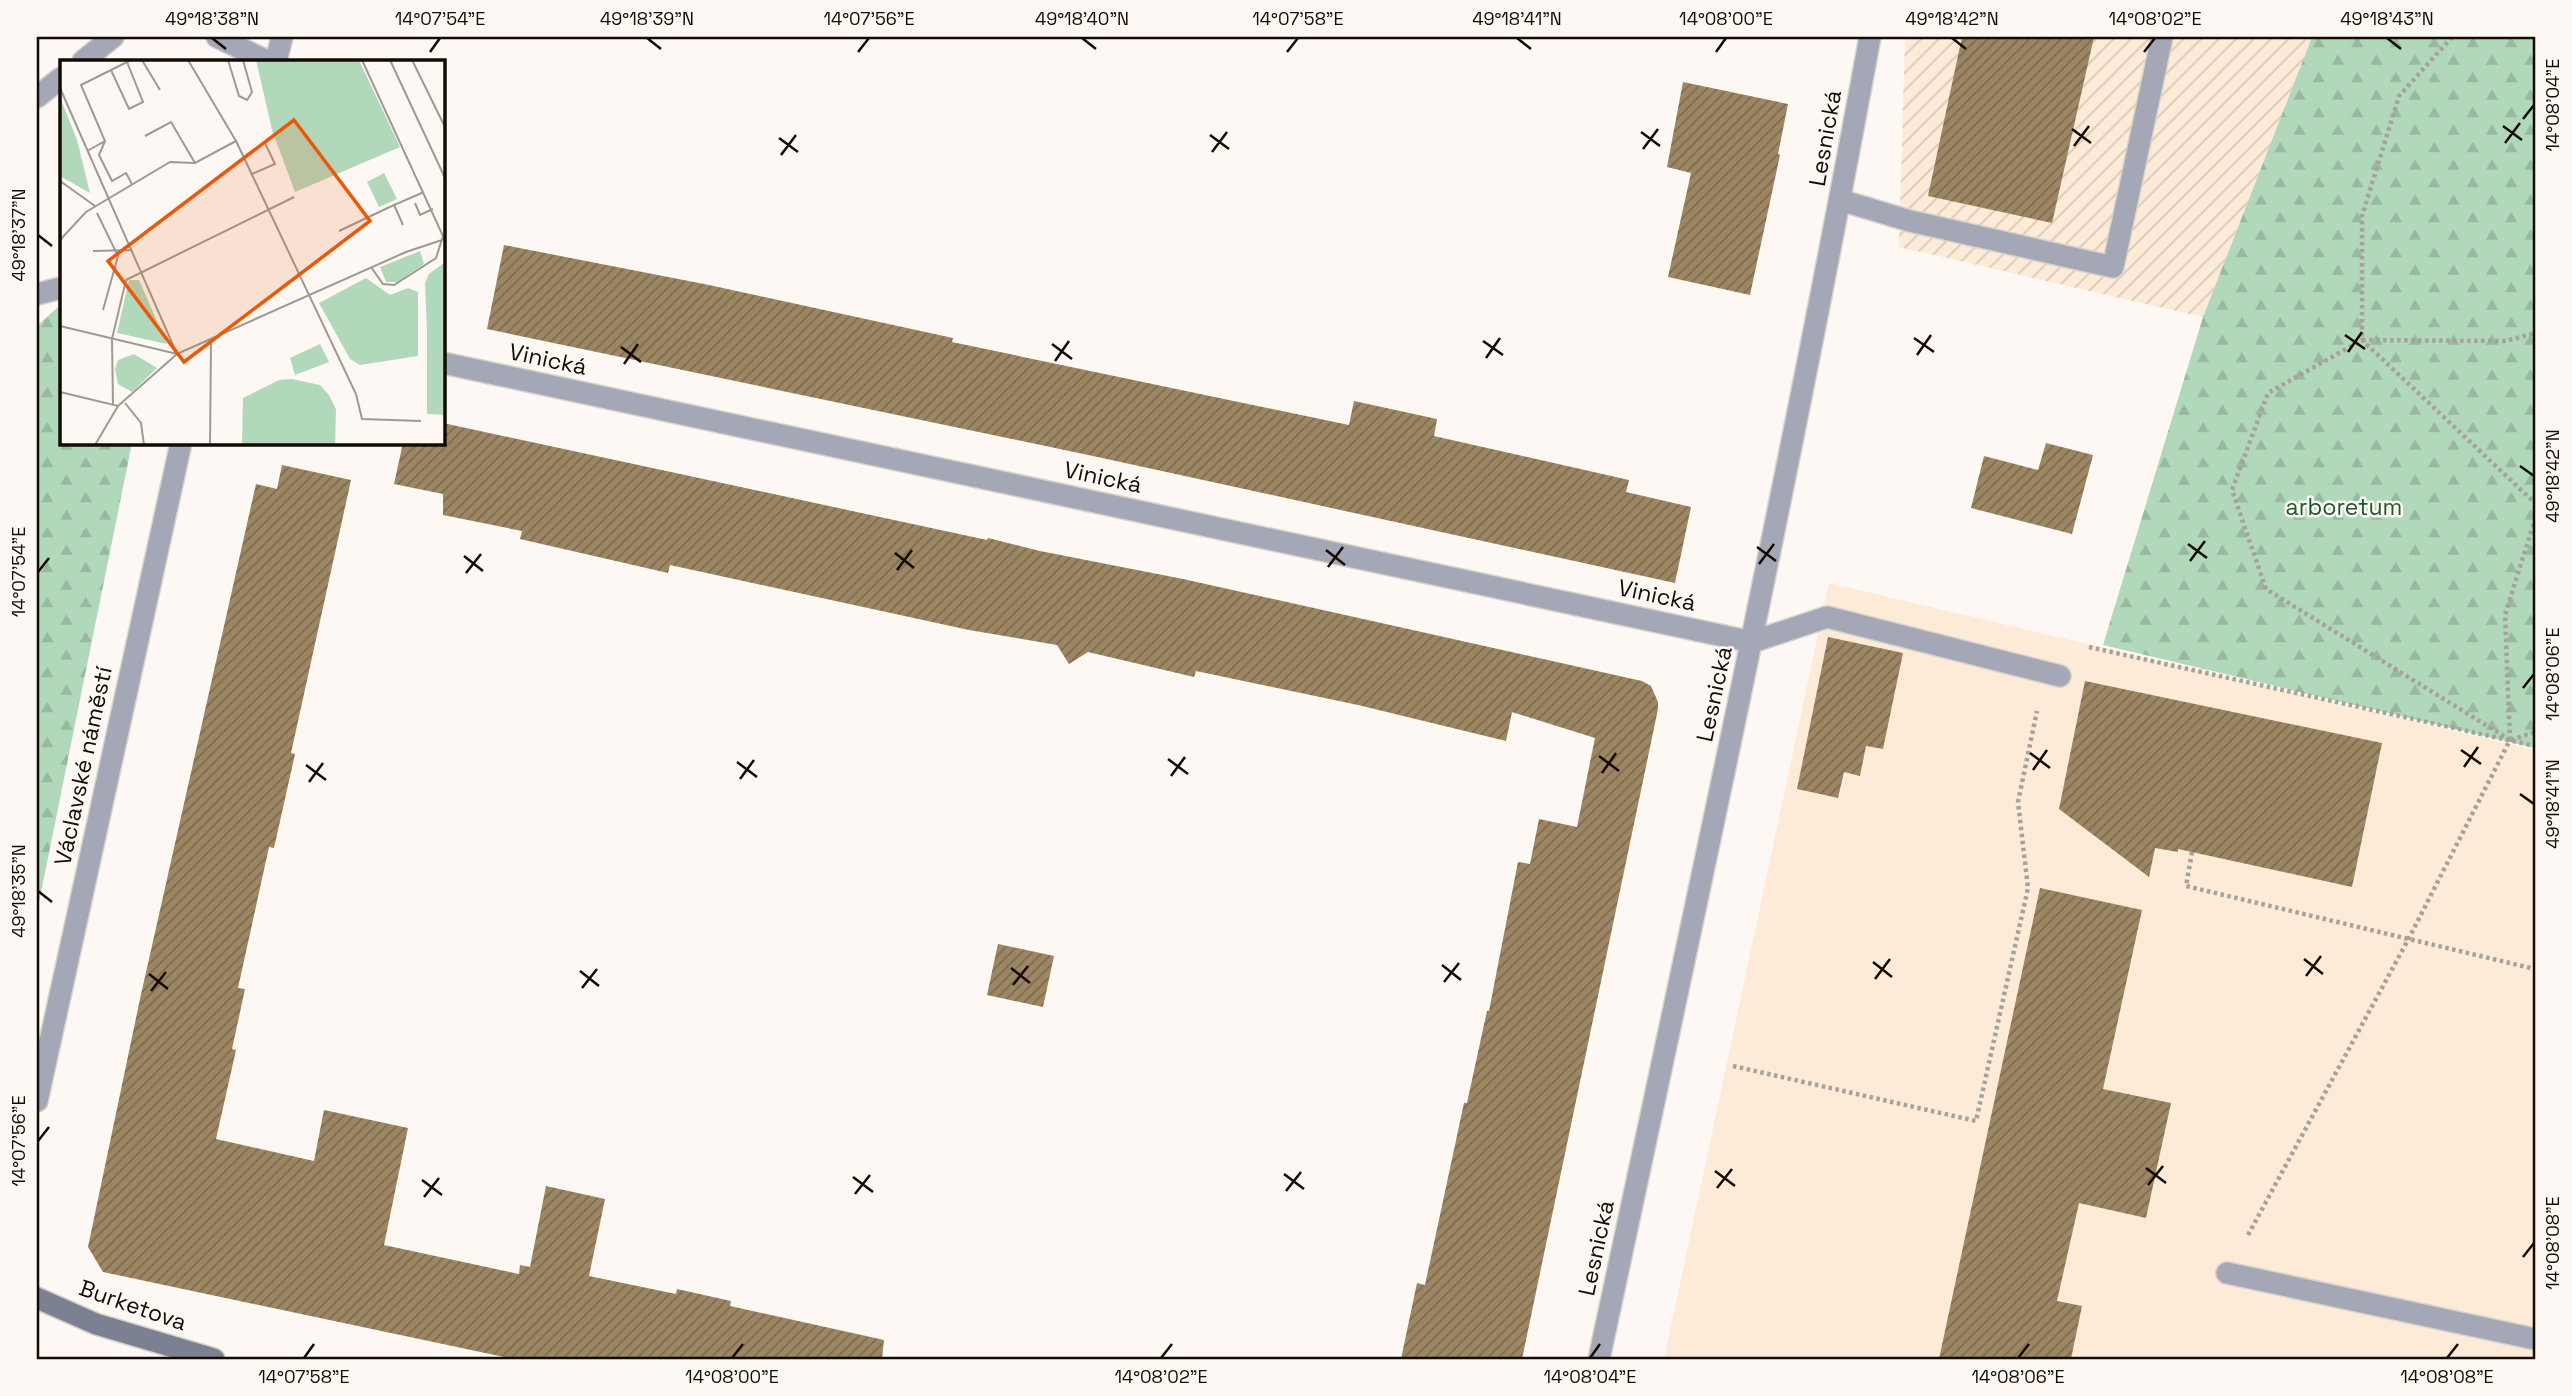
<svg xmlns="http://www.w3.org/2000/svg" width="2572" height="1396" viewBox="0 0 2572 1396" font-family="'Space Grotesk',sans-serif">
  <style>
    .built { fill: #fdebd7 }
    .industrial { fill: url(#industrial-furrows) }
    .forest { fill: url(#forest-firs) }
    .building { fill: url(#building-hatch) }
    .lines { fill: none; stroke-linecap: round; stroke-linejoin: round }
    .lane-casing { stroke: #d8d2cd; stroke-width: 24 }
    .street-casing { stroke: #d8d2cd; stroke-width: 24 }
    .secondary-casing { stroke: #d8d2cd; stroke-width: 24 }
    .path { stroke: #a7a19b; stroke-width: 4.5; stroke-dasharray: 3.5 3.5; stroke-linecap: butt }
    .lane { stroke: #a4a7b5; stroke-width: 21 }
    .street { stroke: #a4a7b5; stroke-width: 21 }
    .secondary { stroke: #7b8093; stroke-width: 21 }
    .ticks { fill: none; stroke: #130b04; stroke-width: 2.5 }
    .labels { text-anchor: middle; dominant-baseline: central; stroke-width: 5; stroke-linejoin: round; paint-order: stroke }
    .street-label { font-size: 23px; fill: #130b04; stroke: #fdf8f3 }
    .park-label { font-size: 23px; fill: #1d5732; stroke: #fdf8f3 }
    .inset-road { fill: none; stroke: #9f9993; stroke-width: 2 }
    .view { fill: #e8590c; fill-opacity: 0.15; stroke: #e8590c; stroke-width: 3.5 }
    .inset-edge { fill: none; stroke: #130b04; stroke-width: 3.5 }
    .neatline { fill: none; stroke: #130b04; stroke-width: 2.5 }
    .ticks-label { font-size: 18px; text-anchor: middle; fill: #130b04 }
  </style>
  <defs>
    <pattern id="industrial-furrows" width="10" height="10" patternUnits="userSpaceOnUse" patternTransform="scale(1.75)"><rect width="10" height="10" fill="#fdebd7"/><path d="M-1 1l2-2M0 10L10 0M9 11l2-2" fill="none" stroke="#d8c8b7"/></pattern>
    <pattern id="forest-firs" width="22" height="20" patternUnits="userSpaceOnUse" patternTransform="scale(1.75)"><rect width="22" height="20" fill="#b2d8bb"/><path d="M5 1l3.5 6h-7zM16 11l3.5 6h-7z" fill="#98b89f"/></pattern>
    <pattern id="building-hatch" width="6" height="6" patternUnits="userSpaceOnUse" patternTransform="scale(1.75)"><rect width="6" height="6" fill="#9c8663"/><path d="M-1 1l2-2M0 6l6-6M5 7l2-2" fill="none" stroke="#7e6c4f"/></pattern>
  </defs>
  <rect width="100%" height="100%" fill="#fdf8f3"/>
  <polygon class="built" points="1829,583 2535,750 2535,1359 1664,1359"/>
  <polygon class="industrial" points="1905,37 2312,37 2203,317 1899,247"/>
  <g class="forest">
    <polygon points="2312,37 2535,37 2535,748 2103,645 2203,317"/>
    <polygon points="58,307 61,309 61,443 132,443 37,912 37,326"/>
  </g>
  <g class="building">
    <polygon points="1962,37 2094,37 2052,223 1928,196"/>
    <polygon points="1683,82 1788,104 1778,154 1780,155 1750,295 1668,277 1691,173 1667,167"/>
    <polygon points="504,245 709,285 953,338 952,342 1349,425 1354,401 1437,419 1434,436 1629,480 1626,492 1691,507 1675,583 1093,456 487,329"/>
    <polygon points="443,423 987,540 988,538 1040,551 1183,579 1642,681 1651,686 1658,702 1658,709 1522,1359 1401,1359 1417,1283 1425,1285 1464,1103 1467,1103 1487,1011 1489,1011 1518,862 1530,864 1539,819 1577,827 1595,738 1512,712 1506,741 1358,705 1196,671 1194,677 1088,652 1069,664 1057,645 969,630 670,565 668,573 520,539 522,531 443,515 443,494 394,484 403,443 443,443"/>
    <polygon points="2046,443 2093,455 2072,534 1971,508 1984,456 2038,470"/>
    <polygon points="282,465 351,480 291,753 295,754 274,848 269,847 238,988 245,989 232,1049 236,1050 216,1139 314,1161 324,1110 408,1128 384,1245 519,1274 520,1265 530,1267 546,1186 605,1199 589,1276 676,1294 677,1289 731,1301 730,1306 884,1340 882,1359 514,1359 103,1272 88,1247 140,999 256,484 277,489"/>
    <polygon points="1828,637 1903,653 1883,749 1866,746 1860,776 1844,772 1838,798 1797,789"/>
    <polygon points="2085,681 2382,743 2352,887 2178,849 2178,852 2155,848 2149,877 2059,809"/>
    <polygon points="2040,888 2142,910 2103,1089 2171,1103 2146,1218 2079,1203 2057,1301 2082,1306 2071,1359 1939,1359"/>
    <polygon points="998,944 1054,956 1043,1007 987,995"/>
  </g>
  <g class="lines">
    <defs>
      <g id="lane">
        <polyline points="83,61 113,37"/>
        <polyline points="37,97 61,78"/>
        <polyline points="1840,200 1910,221 2113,267 2162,37"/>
        <polyline points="1752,642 1827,617 2060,676"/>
        <polyline points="2227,1273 2535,1339"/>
      </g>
      <g id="street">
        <polyline points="217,37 267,61"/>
        <polyline points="276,61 282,37"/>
        <polyline points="37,294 61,288"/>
        <polyline points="443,363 1752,642"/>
        <polyline points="37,1101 181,443"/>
        <path d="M 1599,1359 C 1693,919 1789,479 1870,37"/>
      </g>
      <polyline id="secondary" points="37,1298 96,1324 214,1359"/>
    </defs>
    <use href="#lane" class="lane-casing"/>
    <use href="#street" class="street-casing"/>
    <use href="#secondary" class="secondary-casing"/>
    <g class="path">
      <polyline points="2452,37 2399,96 2362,216 2362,340 2506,341 2535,333"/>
      <polyline points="2089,647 2535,746"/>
      <polyline points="2510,740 2266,589 2232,490 2268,393 2362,340 2535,503"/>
      <polyline points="2511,740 2535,732"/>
      <polyline points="2192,852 2186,886 2535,969"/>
      <polyline points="1733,1066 1976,1121 2028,888 2018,802 2037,711"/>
      <polyline points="2248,1235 2409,938 2510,740 2505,615 2535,519"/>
    </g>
    <use href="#lane" class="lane"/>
    <use href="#street" class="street"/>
    <use href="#secondary" class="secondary"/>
  </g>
  <path class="ticks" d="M 212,38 L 226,49M 647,38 L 661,49M 1082,38 L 1096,49M 1517,38 L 1531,49M 1952,38 L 1966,49M 2387,38 L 2401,49M 430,52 L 440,38M 858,52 L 869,38M 1287,52 L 1298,38M 1716,52 L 1726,38M 2144,52 L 2155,38M 2523,119 L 2534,105M 2503,126 L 2522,140M 2072,129 L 2091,143M 1641,132 L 1660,146M 1210,135 L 1229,149M 779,138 L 798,152M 2505,143 L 2520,123M 2074,146 L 2089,126M 1643,149 L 1658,129M 1212,152 L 1227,132M 781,155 L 796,135M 38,235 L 52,246M 2345,335 L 2365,349M 1914,338 L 1934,352M 1483,341 L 1503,355M 1052,344 L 1072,359M 621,347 L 641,362M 2348,352 L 2362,332M 1917,355 L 1931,335M 1486,358 L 1500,338M 1055,361 L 1069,341M 624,364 L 638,344M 2520,466 L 2534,476M 2188,544 L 2207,558M 1757,547 L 1776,561M 1326,550 L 1345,565M 895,553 L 914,568M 464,556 L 483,571M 2190,561 L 2205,541M 1759,564 L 1774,544M 1328,567 L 1343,547M 897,570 L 912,550M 38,572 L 49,558M 466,573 L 481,554M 2523,688 L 2534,674M 2461,750 L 2481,764M 2030,753 L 2050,768M 1599,756 L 1619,771M 1168,759 L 1188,774M 737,762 L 757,777M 306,765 L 326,780M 2464,767 L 2478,747M 2033,770 L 2047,750M 1602,773 L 1616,753M 1171,776 L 1185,757M 740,779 L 754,760M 309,782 L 323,763M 2520,794 L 2534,804M 38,891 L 52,902M 2304,959 L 2323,974M 1873,962 L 1892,977M 1442,965 L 1461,980M 1011,968 L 1030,983M 580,971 L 599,986M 149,974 L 168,989M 2306,976 L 2321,956M 1875,979 L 1890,959M 1444,982 L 1459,963M 1013,985 L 1028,966M 582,988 L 597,969M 151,991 L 166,972M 38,1141 L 49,1127M 2146,1168 L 2166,1183M 1715,1171 L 1735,1186M 1284,1174 L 1304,1189M 853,1177 L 873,1192M 422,1180 L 442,1195M 2148,1185 L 2163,1166M 1717,1188 L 1732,1169M 1286,1191 L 1301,1172M 855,1194 L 870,1175M 424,1197 L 439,1178M 2523,1257 L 2534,1243M 304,1358 L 314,1344M 732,1358 L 743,1344M 1161,1358 L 1172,1344M 1590,1358 L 1600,1344M 2018,1358 L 2029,1344M 2447,1358 L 2458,1344"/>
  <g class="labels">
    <g class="street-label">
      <text transform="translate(1825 138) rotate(-80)">Lesnická</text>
      <text transform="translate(548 359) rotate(12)">Vinická</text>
      <text transform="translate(1103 477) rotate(12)">Vinická</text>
      <text transform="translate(1657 595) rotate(12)">Vinická</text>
      <text transform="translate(1714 694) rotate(-78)">Lesnická</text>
      <text transform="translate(83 766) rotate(-78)">Václavské náměstí</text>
      <text transform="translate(1596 1248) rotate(-78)">Lesnická</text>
      <text transform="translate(133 1305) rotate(19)">Burketova</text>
    </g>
    <g class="park-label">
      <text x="2344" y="507">arboretum</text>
    </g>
  </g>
  <g transform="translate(60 60)">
    <rect width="385" height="385" fill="#fdf8f3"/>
    <path d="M 0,37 L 17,80 L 30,133 L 0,116 ZM 360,191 L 364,204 L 337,222 L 326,222 L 320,207 ZM 385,202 L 385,270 L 367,270 L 365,223 L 369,214 ZM 306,218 L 330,235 L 348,228 L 358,232 L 358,296 L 300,305 L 290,299 L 259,243 Z" fill="#b2d8bb"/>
    <path d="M 196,0 L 299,0 L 340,87 L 235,132 L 212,70 ZM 69,220 L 79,220 L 107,284 L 57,273 Z" fill="#b2d8bb"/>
    <path d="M 74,294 L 97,308 L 72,332 L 58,324 L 55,309 L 58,300 Z" fill="#b2d8bb"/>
    <path d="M 324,113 L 337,139 L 319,147 L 307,122 ZM 367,270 L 385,270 L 385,355 L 367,354 ZM 260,284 L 269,302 L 235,315 L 230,298 ZM 232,319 L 260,325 L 269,335 L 276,349 L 275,385 L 182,385 L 183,338 L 219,320 Z" fill="#b2d8bb"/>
    <path class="inset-road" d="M 82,0 L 100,30M 128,0 L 176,81M 168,0 L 179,36 L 187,40 L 192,32 L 183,0M 302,0 L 383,176 L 376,198 L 334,225 L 323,224 L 311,207M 330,0 L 385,118M 352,0 L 385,67M 51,10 L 69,49 L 83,42 L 67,2M 0,28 L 117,294 L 58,346 L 0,332M 85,76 L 111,62 L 135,103M 45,81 L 39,95 L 52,121 L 66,113 L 72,124M 27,91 L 45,81 L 21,25 L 71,0M 192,114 L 215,104 L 205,83M 0,121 L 35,146M 355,143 L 360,155 L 373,149M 37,153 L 58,196 L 43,250M 343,165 L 334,145 L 364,132M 279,171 L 334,145M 0,180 L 26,152 L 110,102 L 135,103 L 176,81 L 296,334 L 302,359 L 361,361M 33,191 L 71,190M 0,266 L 117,294 L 346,192 L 385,179M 65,343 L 81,363 L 84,385M 53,345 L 52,279 L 66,220 L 234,137M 35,385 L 58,346M 150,385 L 151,282"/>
    <path class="view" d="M 234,60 L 310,161 L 124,302 L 48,201 Z"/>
    <rect width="385" height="385" class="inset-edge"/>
  </g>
  <rect width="2572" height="1396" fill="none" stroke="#fdf8f3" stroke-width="77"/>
  <rect x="38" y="38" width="2496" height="1320" class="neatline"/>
  <g class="ticks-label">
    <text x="212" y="25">49°18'38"N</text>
    <text x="440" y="25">14°07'54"E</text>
    <text x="647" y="25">49°18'39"N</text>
    <text x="869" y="25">14°07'56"E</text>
    <text x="1082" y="25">49°18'40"N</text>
    <text x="1298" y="25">14°07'58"E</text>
    <text x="1517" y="25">49°18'41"N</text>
    <text x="1726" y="25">14°08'00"E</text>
    <text x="1952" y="25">49°18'42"N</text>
    <text x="2155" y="25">14°08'02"E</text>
    <text x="2387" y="25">49°18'43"N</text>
    <text transform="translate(2553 105) rotate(-90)" y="6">14°08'04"E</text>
    <text transform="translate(19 235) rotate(-90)" y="6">49°18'37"N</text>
    <text transform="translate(2553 476) rotate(-90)" y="6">49°18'42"N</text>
    <text transform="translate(19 572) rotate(-90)" y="6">14°07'54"E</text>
    <text transform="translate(2553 674) rotate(-90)" y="6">14°08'06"E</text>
    <text transform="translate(2553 804) rotate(-90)" y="6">49°18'41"N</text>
    <text transform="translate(19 891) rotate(-90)" y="6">49°18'35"N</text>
    <text transform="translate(19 1141) rotate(-90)" y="6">14°07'56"E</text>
    <text transform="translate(2553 1243) rotate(-90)" y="6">14°08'08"E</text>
    <text x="304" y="1383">14°07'58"E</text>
    <text x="732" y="1383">14°08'00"E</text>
    <text x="1161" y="1383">14°08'02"E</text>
    <text x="1590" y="1383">14°08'04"E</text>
    <text x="2018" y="1383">14°08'06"E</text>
    <text x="2447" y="1383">14°08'08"E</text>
  </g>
</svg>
